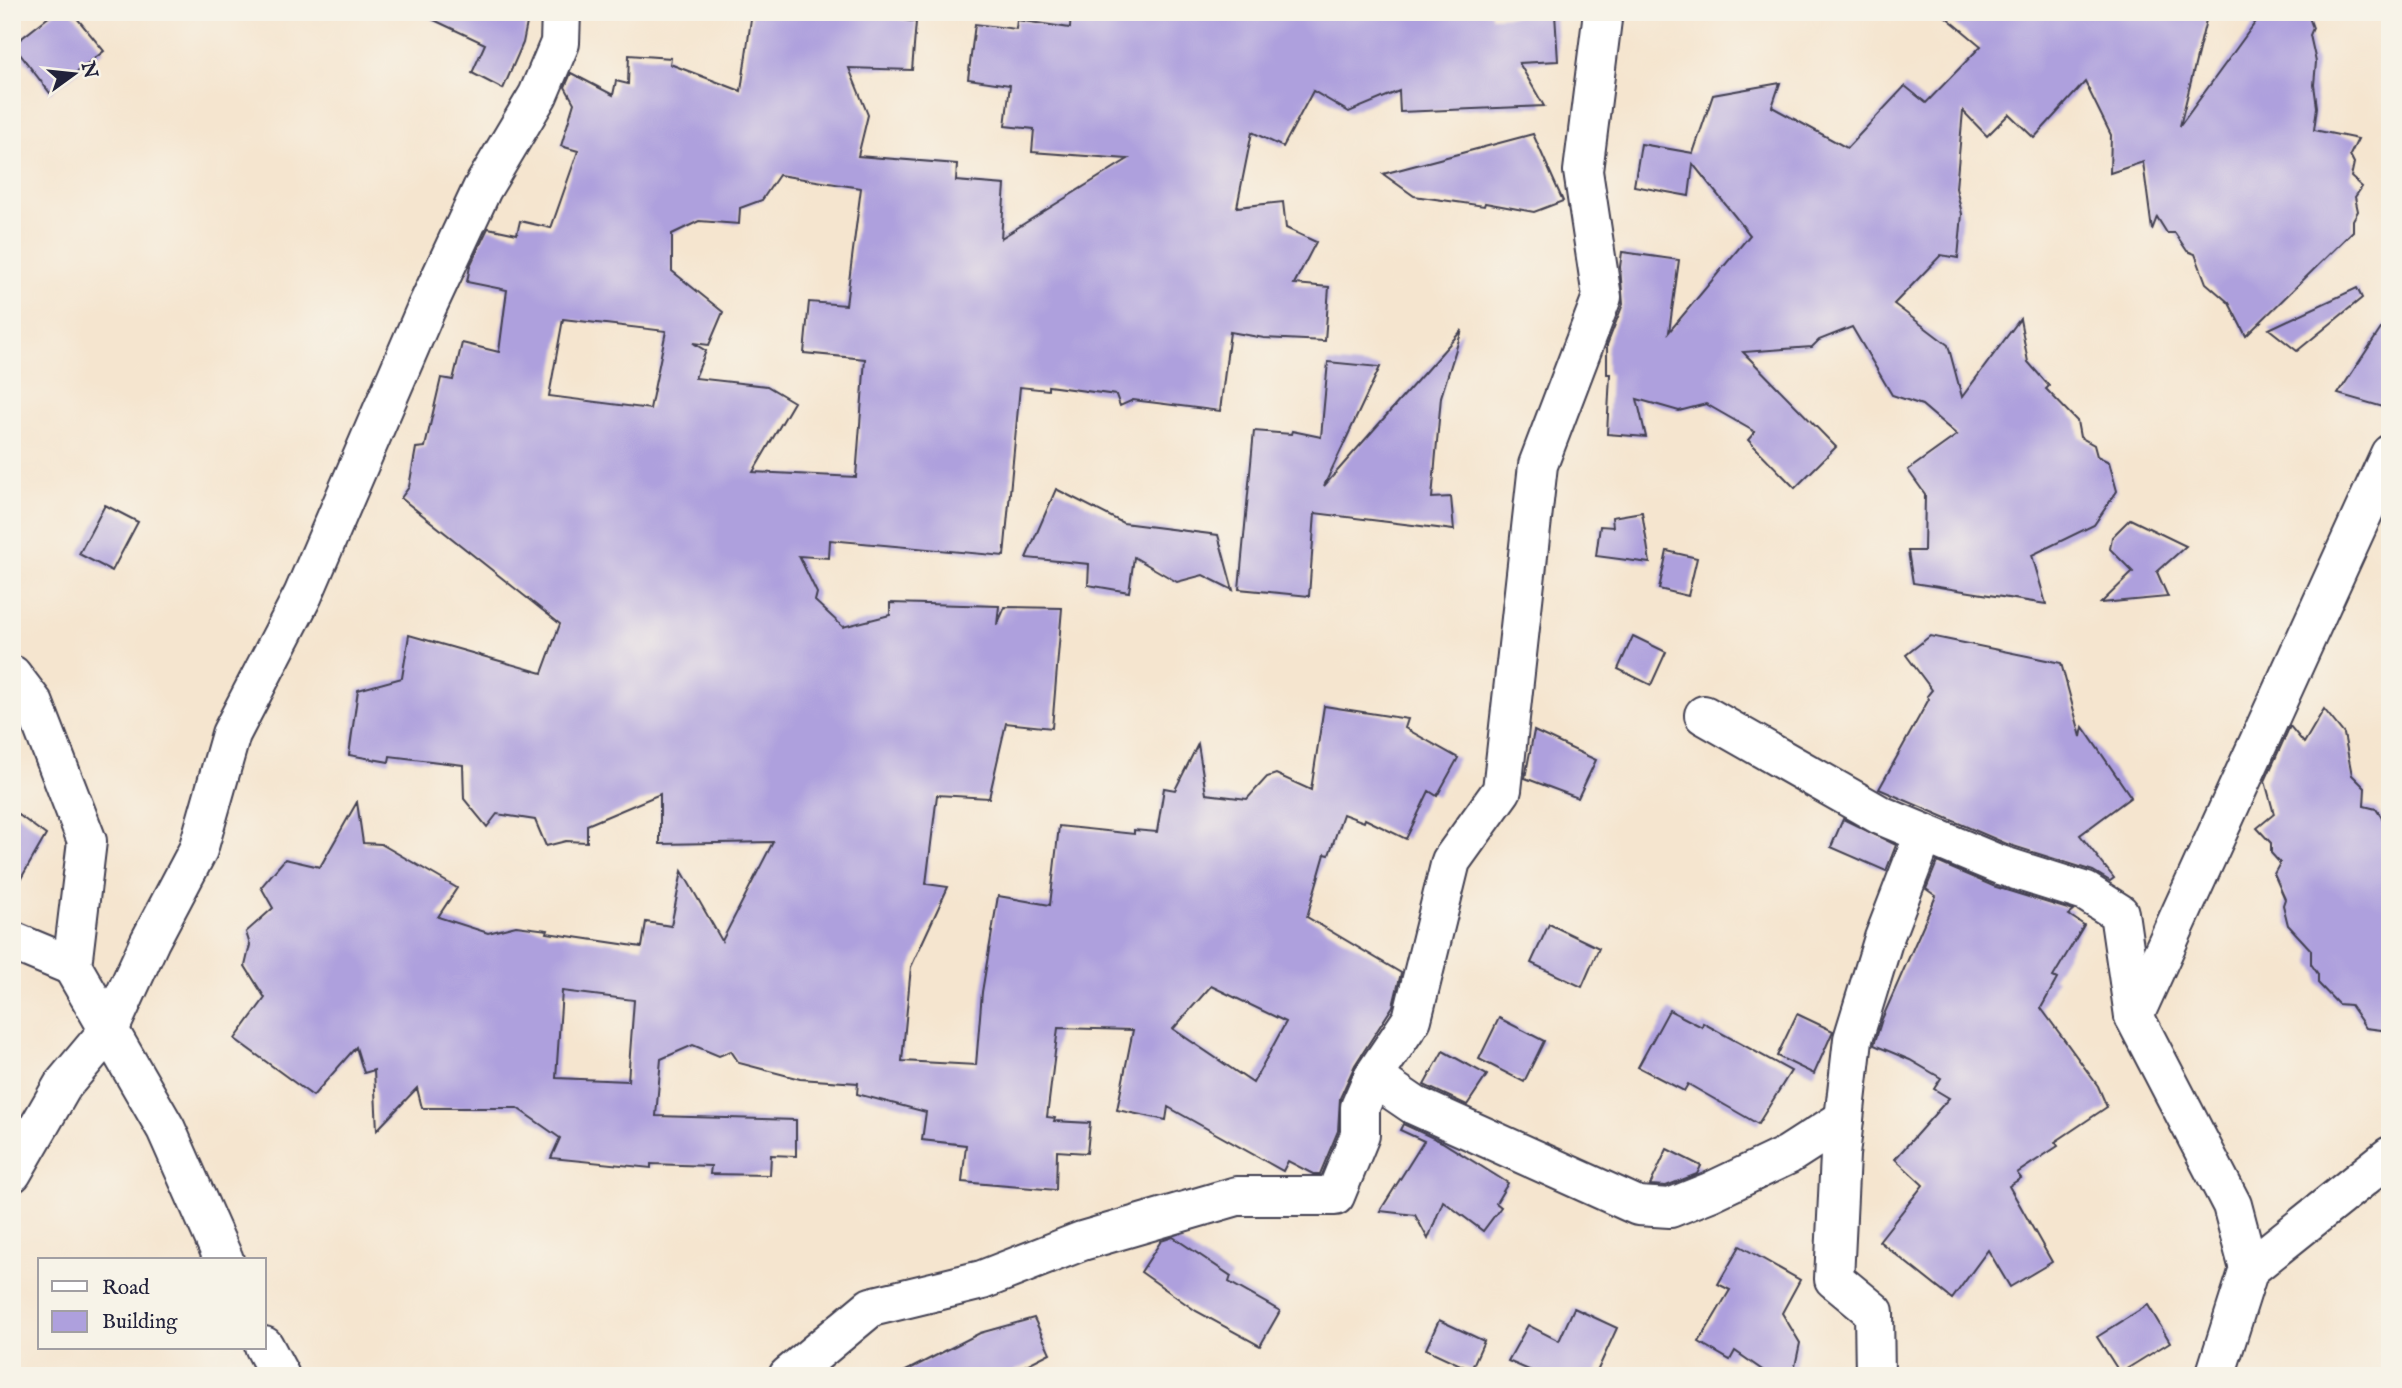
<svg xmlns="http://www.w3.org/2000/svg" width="2402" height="1388" viewBox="0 0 2402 1388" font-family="'IM FELL English',serif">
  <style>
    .building { fill: #aea0dd; fill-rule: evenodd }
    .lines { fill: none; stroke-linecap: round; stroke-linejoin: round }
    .street-casing { stroke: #423f51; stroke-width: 42 }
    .street { stroke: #fff; stroke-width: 38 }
  </style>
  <rect width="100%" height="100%" fill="#f7f3e8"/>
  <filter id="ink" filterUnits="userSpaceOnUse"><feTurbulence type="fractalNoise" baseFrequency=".0143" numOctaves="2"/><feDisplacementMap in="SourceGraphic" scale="14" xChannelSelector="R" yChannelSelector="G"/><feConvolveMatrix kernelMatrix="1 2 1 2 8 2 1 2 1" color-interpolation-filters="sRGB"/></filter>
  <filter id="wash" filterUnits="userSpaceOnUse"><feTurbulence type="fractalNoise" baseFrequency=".00686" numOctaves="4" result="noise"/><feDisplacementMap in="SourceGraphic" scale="28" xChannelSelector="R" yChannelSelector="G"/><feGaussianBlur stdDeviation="1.57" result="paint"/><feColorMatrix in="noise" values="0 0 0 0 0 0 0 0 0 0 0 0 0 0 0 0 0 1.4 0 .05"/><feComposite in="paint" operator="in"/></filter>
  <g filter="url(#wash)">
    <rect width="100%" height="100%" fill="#f5e5cf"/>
    <g id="blocks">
      <g class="building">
        <polygon points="55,12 72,12 104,51 50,93 13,45"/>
        <polygon points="417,12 477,12 527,23 523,43 503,89 472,73 485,44"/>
        <path d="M 752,12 L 859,12 L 916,22 L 912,70 L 849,68 L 868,115 L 858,156 L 957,164 L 956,181 L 1005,185 L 1001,238 L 1128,159 L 1032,152 L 1034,129 L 1005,126 L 1010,85 L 968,79 L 975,24 L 1016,29 L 1017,20 L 1070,28 L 1071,12 L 1491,12 L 1491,17 L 1555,14 L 1558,61 L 1519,63 L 1544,106 L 1400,112 L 1399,91 L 1349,112 L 1313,91 L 1283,147 L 1252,132 L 1237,207 L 1283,202 L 1286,228 L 1316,242 L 1294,284 L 1329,287 L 1325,341 L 1264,338 L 1230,332 L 1220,411 L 1133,400 L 1120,406 L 1116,395 L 1048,386 L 1048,390 L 1020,387 L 1004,556 L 830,540 L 829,558 L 799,556 L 817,593 L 815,601 L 843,627 L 890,615 L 890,603 L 999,606 L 997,625 L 1005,607 L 1062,608 L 1052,728 L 1006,723 L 989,798 L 937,795 L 926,884 L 948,887 L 911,967 L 902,1061 L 976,1065 L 982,992 L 998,896 L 1050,905 L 1059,826 L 1134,834 L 1134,830 L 1157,832 L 1164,788 L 1175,790 L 1198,744 L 1206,794 L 1247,799 L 1267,777 L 1276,774 L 1311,790 L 1324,706 L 1408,719 L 1405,728 L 1458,758 L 1437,796 L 1429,791 L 1406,839 L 1365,819 L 1364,822 L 1343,814 L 1329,855 L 1325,854 L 1307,917 L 1401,973 L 1393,1006 L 1355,1065 L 1340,1098 L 1338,1131 L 1320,1174 L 1313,1174 L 1288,1161 L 1283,1171 L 1168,1107 L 1166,1120 L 1117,1110 L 1133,1030 L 1058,1028 L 1047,1117 L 1055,1118 L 1054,1121 L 1090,1123 L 1087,1153 L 1057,1151 L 1056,1190 L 962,1182 L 966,1145 L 922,1140 L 926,1112 L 857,1094 L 858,1083 L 800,1079 L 739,1063 L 731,1051 L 719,1056 L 693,1045 L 661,1059 L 656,1116 L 796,1120 L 796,1156 L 771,1155 L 770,1175 L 710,1174 L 711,1166 L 651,1164 L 651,1168 L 551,1158 L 560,1138 L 517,1108 L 422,1108 L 417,1088 L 377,1130 L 374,1070 L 364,1073 L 356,1047 L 313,1096 L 235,1039 L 265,998 L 245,966 L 250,945 L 246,932 L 273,908 L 261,887 L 285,859 L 320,867 L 357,802 L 363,843 L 381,844 L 457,888 L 438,917 L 488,933 L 516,926 L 548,930 L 547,933 L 642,947 L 646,922 L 671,926 L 682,871 L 722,941 L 773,842 L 660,844 L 660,794 L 587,825 L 587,842 L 566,841 L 546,846 L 535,820 L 497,814 L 487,827 L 464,799 L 463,765 L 390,756 L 389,762 L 349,755 L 358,690 L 402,678 L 409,635 L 542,673 L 560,624 L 401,498 L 409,487 L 416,448 L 425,447 L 441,378 L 453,380 L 462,343 L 499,352 L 507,290 L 467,282 L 470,266 L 488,228 L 517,234 L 520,221 L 551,228 L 578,151 L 561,146 L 574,103 L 565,87 L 571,73 L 613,95 L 616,81 L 628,84 L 629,55 L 671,58 L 670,64 L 741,91 ZM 779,175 L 861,188 L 846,305 L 809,302 L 804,353 L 865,359 L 856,477 L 753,472 L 794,402 L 767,386 L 695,378 L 706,351 L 693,343 L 709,345 L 723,312 L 672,271 L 672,234 L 699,221 L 739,224 L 740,208 L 762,200 ZM 563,319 L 666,331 L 650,409 L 549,396 ZM 1211,986 L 1286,1022 L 1253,1083 L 1173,1029 ZM 562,991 L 634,1000 L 628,1081 L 556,1078 Z"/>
        <polygon points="1940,12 2208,12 2180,126 2263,12 2307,12 2313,28 2310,35 2316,62 2314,85 2317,107 2314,130 2358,139 2350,155 2354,163 2351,177 2362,187 2355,197 2358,211 2353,220 2353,231 2246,336 2229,303 2206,283 2195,254 2187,251 2175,233 2167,233 2157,217 2152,230 2143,162 2110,173 2111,135 2085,82 2034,138 2009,114 1987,136 1963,111 1956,188 1962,214 1958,258 1941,255 1894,304 1948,345 1962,397 2020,319 2028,362 2049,386 2046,389 2077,421 2080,437 2094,445 2097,456 2109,462 2117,491 2094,525 2032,555 2046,604 1913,583 1908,551 1924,551 1925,494 1908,470 1957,435 1922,405 1892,395 1852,327 1819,340 1812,347 1743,352 1836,447 1795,488 1748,440 1755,432 1706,404 1679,411 1637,399 1646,437 1607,434 1610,374 1607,374 1607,345 1623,304 1620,267 1622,252 1679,260 1669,332 1750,235 1693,164 1689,196 1634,186 1641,144 1693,153 1713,95 1780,83 1772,107 1847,148 1905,86 1926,103 1981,46"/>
        <polygon points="1533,134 1563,201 1534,212 1485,203 1484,206 1414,196 1383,174"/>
        <polygon points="2357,288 2362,298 2297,351 2269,329"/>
        <polygon points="2390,315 2390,409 2338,394"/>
        <polygon points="1462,330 1441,397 1432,498 1451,497 1454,530 1315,513 1309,596 1239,589 1254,431 1291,434 1292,431 1321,437 1328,362 1380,367 1324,486"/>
        <polygon points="1056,489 1123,523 1218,535 1233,590 1203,575 1177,582 1134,557 1129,592 1088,585 1089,564 1026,558"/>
        <polygon points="105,505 138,522 112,571 79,554"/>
        <polygon points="1642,512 1650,563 1596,556 1600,526 1613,527 1612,517"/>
        <polygon points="2130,519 2186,546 2157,572 2168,597 2101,603 2133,572 2110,549 2112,537"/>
        <polygon points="1667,551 1697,558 1688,596 1659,589"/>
        <polygon points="1633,636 1666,652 1651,685 1618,669"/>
        <polygon points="1930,636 2061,663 2081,737 2083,727 2131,797 2080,835 2114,878 2110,881 2093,871 2007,844 1879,789 1929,699 1927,696 1932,690 1906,655"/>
        <polygon points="2324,709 2344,734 2352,775 2365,788 2364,806 2376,809 2390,830 2390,1031 2366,1028 2350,1005 2338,1004 2318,983 2318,974 2311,964 2311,950 2288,925 2283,905 2285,899 2274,874 2280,863 2271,853 2271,843 2257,828 2274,814 2265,781 2290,726 2304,743"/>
        <polygon points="1534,731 1596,760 1578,798 1525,778"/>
        <polygon points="12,810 46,835 12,894"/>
        <polygon points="1843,819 1896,845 1886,871 1831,847"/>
        <polygon points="1937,862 1993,886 2074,911 2069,915 2084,925 2053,977 2057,979 2041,1008 2098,1086 2107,1107 2055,1142 2058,1146 2017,1173 2021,1178 2009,1186 2052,1262 2010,1287 1988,1250 1952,1299 1879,1241 1923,1185 1895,1159 1949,1098 1934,1089 1941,1078 1910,1060 1874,1045 1882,1019 1936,896 1926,889"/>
        <polygon points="1549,924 1599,948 1582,987 1531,963"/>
        <polygon points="1669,1010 1702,1027 1703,1023 1791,1071 1758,1124 1688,1084 1684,1091 1638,1067"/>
        <polygon points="1797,1014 1833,1031 1814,1074 1777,1056"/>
        <polygon points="1499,1018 1544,1041 1524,1082 1479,1059"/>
        <polygon points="1443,1051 1487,1075 1467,1105 1424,1085"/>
        <polygon points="1403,1124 1442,1142 1508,1183 1496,1203 1501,1207 1483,1231 1443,1201 1428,1239 1415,1215 1380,1211 1424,1141 1400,1130"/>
        <polygon points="1667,1149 1701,1166 1697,1174 1666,1186 1650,1185"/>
        <polygon points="1173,1237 1231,1276 1229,1282 1280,1311 1260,1346 1196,1311 1141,1272 1161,1241"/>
        <polygon points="1740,1246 1800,1280 1782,1313 1800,1343 1793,1376 1771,1376 1735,1351 1730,1360 1699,1342 1730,1290 1718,1284"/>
        <polygon points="2148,1305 2170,1342 2120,1373 2097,1337"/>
        <polygon points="1574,1308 1617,1328 1595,1376 1543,1376 1508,1361 1528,1325 1559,1341"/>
        <polygon points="1034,1318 1050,1353 1005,1376 896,1376 980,1333"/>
        <polygon points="1439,1320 1484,1341 1471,1370 1426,1349"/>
      </g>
    </g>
  </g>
  <g filter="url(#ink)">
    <use href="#blocks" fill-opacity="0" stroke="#423f51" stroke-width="2"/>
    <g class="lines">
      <defs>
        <g id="street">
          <polyline points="12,675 34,704 87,841 72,966 166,1129 224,1260"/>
          <polyline points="1704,715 1880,815 2000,865 2086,892 2119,913 2134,1016"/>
          <polyline points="12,941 72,966"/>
          <polyline points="1373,1077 1414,1105 1638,1206 1670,1208 1710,1192 1788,1155 1844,1119"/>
          <polyline points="12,1173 63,1085 109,1030 150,941 198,850 231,734 303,595 426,309 482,189 538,95 560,43 561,12"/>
          <polyline points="2249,1269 2390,1156"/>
          <polyline points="264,1346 280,1376"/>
          <polyline points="788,1376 871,1307 982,1280 1082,1241 1237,1196 1335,1196 1360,1135 1360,1107 1373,1077 1412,1019 1451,861 1502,790 1538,465 1602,297 1583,171 1603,12"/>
          <polyline points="1875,1376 1874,1312 1834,1279 1840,1155 1853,1039 1884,938 1924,834"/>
          <polyline points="2215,1376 2249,1269 2232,1205 2134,1016 2390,454"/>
        </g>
      </defs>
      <use href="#street" class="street-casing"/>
      <use href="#street" class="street"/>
    </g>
  </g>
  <rect width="2402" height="1388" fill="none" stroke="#f7f3e8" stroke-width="42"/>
  <rect x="38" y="1258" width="228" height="91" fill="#f7f3e8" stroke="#a29fa3" stroke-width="2"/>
  <rect x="52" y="1281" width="35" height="10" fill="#ffffff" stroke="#a29fa3" stroke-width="2"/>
  <text x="102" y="1294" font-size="21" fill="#22223b">Road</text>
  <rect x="52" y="1311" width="35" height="21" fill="#aea0dd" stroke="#a29fa3" stroke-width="2"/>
  <text x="102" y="1328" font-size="21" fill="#22223b">Building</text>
  <g transform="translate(74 74) rotate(75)" stroke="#f7f3e8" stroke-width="5" paint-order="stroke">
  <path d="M0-5L12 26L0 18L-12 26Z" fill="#22223b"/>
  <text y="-10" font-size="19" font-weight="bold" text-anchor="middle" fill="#22223b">N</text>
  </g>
</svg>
